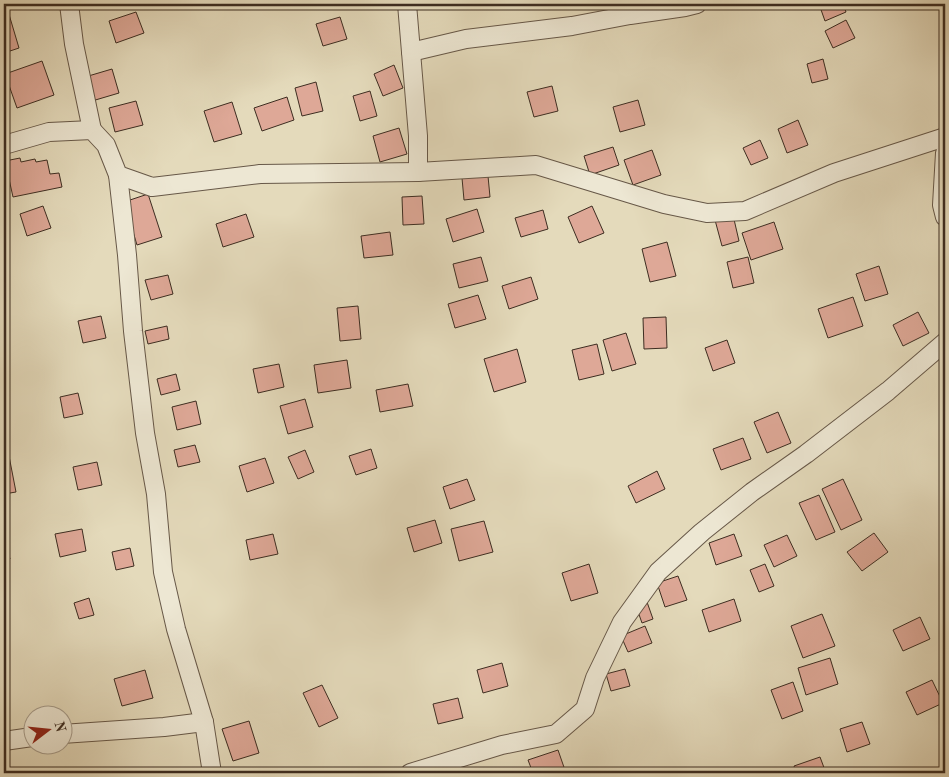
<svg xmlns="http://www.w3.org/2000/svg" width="949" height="777" viewBox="0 0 949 777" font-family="'Old Standard TT',serif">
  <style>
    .building { fill: #dea897; stroke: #3d2d21 }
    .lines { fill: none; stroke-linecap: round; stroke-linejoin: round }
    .street-casing { stroke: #675848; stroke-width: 20 }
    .street { stroke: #ede7d3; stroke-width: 18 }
  </style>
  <rect width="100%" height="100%" fill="#e4dabb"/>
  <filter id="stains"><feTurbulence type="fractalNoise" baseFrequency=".004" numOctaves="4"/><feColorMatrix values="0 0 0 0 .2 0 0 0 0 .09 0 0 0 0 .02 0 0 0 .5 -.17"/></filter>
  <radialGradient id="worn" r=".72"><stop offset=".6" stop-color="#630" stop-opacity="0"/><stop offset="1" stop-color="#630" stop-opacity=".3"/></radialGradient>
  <g class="building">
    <polygon points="819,4 843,4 846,12 825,21"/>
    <polygon points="8,11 19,48 4,53 4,12"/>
    <polygon points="136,12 144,33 116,43 109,21"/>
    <polygon points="340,17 347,39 323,46 316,24"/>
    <polygon points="846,20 855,38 833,48 825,31"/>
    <polygon points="823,59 828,79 812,83 807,64"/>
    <polygon points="42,61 54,95 17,108 5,74"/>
    <polygon points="394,65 403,88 383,96 374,74"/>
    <polygon points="112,69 119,93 92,101 85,77"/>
    <polygon points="316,82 323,111 302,116 295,88"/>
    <polygon points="552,86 558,111 534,117 527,92"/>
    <polygon points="370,91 377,116 360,121 353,96"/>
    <polygon points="287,97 294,120 262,131 254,108"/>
    <polygon points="638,100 645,125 620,132 613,107"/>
    <polygon points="136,101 143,125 115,132 109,108"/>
    <polygon points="232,102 242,134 214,142 204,111"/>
    <polygon points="798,120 808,145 787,153 778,129"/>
    <polygon points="399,128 407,154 380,162 373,136"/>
    <polygon points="760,140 768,158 751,165 743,148"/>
    <polygon points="613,147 619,165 590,175 584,156"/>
    <polygon points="652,150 661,175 633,185 624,160"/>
    <polygon points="20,158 21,162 35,159 36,162 47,160 50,174 59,173 62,187 13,197 5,161"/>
    <polygon points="488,176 490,197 464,200 462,178"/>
    <polygon points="148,194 162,237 137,245 124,202"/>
    <polygon points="422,196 424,224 403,225 402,197"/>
    <polygon points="43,206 51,228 27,236 20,214"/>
    <polygon points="592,206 604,233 579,243 568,217"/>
    <polygon points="477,209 484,232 453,242 446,219"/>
    <polygon points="543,210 548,229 521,237 515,218"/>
    <polygon points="246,214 254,237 223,247 216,224"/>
    <polygon points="733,215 739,241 722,246 715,220"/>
    <polygon points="774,222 783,249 751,260 742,233"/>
    <polygon points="390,232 393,255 364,258 361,236"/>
    <polygon points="667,242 676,276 650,282 642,249"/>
    <polygon points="481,257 488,281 459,288 453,264"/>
    <polygon points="748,257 754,283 733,288 727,262"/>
    <polygon points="879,266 888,294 865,301 856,274"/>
    <polygon points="168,275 173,294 151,300 145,280"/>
    <polygon points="531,277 538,299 509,309 502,286"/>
    <polygon points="478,295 486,319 455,328 448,304"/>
    <polygon points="853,297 863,326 828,338 818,309"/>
    <polygon points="358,306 361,339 340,341 337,308"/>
    <polygon points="918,312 929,333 903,346 893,325"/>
    <polygon points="101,316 106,338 83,343 78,321"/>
    <polygon points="666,317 667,348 644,349 643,318"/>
    <polygon points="167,326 169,339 148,344 145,331"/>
    <polygon points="626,333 636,364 612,371 603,340"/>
    <polygon points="727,340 735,363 713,371 705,348"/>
    <polygon points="597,344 604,374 579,380 572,350"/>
    <polygon points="517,349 526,382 494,392 484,359"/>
    <polygon points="347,360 351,388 318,393 314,365"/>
    <polygon points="279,364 284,387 258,393 253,369"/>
    <polygon points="176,374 180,390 161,395 157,379"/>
    <polygon points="408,384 413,406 380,412 376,390"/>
    <polygon points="78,393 83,414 64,418 60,397"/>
    <polygon points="305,399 313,427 288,434 280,406"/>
    <polygon points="196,401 201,424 177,430 172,407"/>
    <polygon points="778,412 791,443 767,453 754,422"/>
    <polygon points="743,438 751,459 721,470 713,449"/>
    <polygon points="195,445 200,462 178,467 174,450"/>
    <polygon points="371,449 377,468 356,475 349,456"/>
    <polygon points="305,450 314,472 298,479 288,457"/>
    <polygon points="9,456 16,492 4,494 4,457"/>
    <polygon points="265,458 274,483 247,492 239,466"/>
    <polygon points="97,462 102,485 78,490 73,467"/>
    <polygon points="657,471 665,489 636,503 628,486"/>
    <polygon points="467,479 475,500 450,509 443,487"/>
    <polygon points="843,479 862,520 841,530 822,489"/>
    <polygon points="819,495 835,532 816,540 799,503"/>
    <polygon points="435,520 442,543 414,552 407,528"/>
    <polygon points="484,521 493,552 459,561 451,529"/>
    <polygon points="82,529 86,551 60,557 55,534"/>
    <polygon points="874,533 888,552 862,571 847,552"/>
    <polygon points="273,534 278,554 250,560 246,540"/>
    <polygon points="734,534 742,556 716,565 709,543"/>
    <polygon points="787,535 797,556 774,567 764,545"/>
    <polygon points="4,539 10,559 4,561"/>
    <polygon points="130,548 134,566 116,570 112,552"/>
    <polygon points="589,564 598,593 571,601 562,573"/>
    <polygon points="765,564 774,586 759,592 750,570"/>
    <polygon points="678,576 687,600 665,607 657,583"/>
    <polygon points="89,598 94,615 79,619 74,603"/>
    <polygon points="734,599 741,621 709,632 702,610"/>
    <polygon points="647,602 653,619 642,623 636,606"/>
    <polygon points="822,614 835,646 803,658 791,626"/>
    <polygon points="920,617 930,639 903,651 893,630"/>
    <polygon points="645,626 652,643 628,652 621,636"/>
    <polygon points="830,658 838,684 806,695 798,668"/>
    <polygon points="502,663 508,686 483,693 477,670"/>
    <polygon points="625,669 630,686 611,691 606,674"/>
    <polygon points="145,670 153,698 122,706 114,679"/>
    <polygon points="932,680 943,703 917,715 906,692"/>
    <polygon points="793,682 803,711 782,719 771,690"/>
    <polygon points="322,685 338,718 319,727 303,693"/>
    <polygon points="458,698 463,718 438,724 433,704"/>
    <polygon points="249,721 259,753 233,761 222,729"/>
    <polygon points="862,722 870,744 847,752 840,729"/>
    <polygon points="558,750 566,773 533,773 528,760"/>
    <polygon points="820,757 826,773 796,773 794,766"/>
  </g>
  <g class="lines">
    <defs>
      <g id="street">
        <polyline points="69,4 74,44 92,130"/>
        <polyline points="407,4 418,136 418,172 536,165 664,204 707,213 745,211 834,173 945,137"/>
        <polyline points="411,52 466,39 572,26 630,15 685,7 697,4"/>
        <polyline points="4,145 49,132 92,130 106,145 118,175 152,187 260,174 418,172"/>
        <polyline points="945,153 942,205 945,217"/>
        <polyline points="118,175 127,255 133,331 145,433 156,494 163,572 176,629 204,722 212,773"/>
        <polyline points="62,734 164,727 204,722"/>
        <polyline points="4,741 32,737"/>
        <polyline points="410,773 502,745 556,734 585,709 595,678 622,622 658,572 702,532 752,492 806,454 888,391 945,342"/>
      </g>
    </defs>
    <use href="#street" class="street-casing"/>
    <use href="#street" class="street"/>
  </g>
  <rect width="949" height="777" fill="none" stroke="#e4dabb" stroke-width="20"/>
  <rect x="5" y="5" width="939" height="767" fill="none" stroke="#3d2d21" stroke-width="2.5"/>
  <rect x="10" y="10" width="929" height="757" fill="none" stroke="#3d2d21"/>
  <g transform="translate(48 730) rotate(74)"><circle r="24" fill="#ede7d3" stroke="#a79d8c"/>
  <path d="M0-4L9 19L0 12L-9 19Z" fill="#8f2418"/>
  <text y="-8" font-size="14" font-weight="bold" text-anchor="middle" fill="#3d2d21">N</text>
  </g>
  <rect width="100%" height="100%" filter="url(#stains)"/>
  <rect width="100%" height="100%" fill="url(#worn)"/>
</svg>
